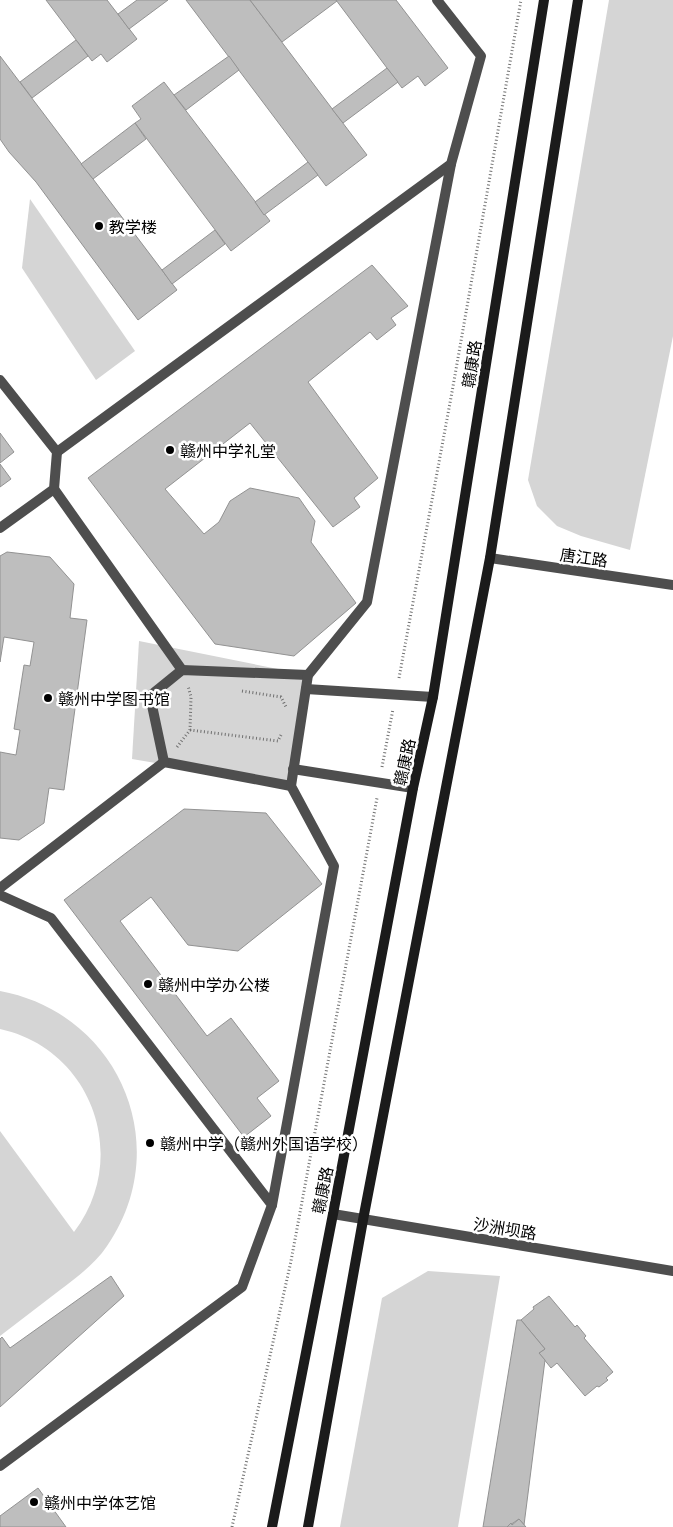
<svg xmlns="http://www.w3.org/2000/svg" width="673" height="1527" viewBox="0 0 673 1527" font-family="'Exo 2','Noto Sans SC',sans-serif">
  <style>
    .green { fill: #d5d5d5 }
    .building { fill: #bebebe; stroke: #929292 }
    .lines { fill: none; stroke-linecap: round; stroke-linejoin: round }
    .path { stroke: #707070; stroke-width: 3; stroke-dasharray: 1 2.5; stroke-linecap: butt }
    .service { stroke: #4e4e4e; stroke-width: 10 }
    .tertiary { stroke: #4e4e4e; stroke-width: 10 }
    .secondary { stroke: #1b1b1b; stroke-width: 10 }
    .poi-dot { fill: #000; stroke: #fff; stroke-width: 2 }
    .labels { text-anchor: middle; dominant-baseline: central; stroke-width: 5; stroke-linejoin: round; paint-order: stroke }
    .poi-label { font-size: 16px; fill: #000; stroke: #fff; text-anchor: start }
    .street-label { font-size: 16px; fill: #000; stroke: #fff }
  </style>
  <rect width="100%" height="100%" fill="#fff"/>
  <g class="green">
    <polygon points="609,0 673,0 673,336 630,550 581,536 557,526 537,506 528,480"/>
    <polygon points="30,199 135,351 96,380 22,268"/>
    <polygon points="139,641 308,675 291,786 132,759"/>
    <path d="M 0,991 C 119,1013 176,1146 107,1246 C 95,1264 77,1277 60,1290 C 40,1305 20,1321 0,1336 L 0,1131 L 74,1232 C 131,1157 92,1049 0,1029 Z"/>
    <polygon points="428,1271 500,1276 458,1527 340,1527 382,1298"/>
  </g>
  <g class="building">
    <polygon points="46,0 107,0 137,39 107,62 101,54 92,61"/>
    <polygon points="137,0 168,0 129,29 118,14"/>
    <polygon points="186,0 250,0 367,155 326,186"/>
    <polygon points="250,0 336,0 337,1 282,42"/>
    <polygon points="336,0 396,0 448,68 425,86 418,76 402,88"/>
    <polygon points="76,40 88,56 32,98 20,82"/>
    <polygon points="0,56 177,290 138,320 36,182 9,152 0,139"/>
    <polygon points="229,56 239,70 186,110 174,95"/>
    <polygon points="387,68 398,82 343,123 332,109"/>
    <polygon points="164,82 270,221 231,251 135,123 141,119 132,106"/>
    <polygon points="135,123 146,139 93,179 81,164"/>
    <polygon points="308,162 318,175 264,215 255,202"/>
    <polygon points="215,230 225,244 172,284 162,270"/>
    <polygon points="372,265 408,306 391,318 396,325 377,340 370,332 308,382 378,478 354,498 360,507 333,527 250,423 165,489 204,534 219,522 230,501 250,488 299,498 315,521 311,542 356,603 294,656 215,644 88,478"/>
    <polygon points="0,433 14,452 0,463"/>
    <polygon points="0,464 11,479 0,487"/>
    <polygon points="7,552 50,557 74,584 70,618 87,620 64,790 49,788 44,823 19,840 0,838 0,752 16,755 20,730 14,729 24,665 30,666 34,642 4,637 0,662 0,556"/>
    <polygon points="184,809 266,813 322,884 238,951 188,945 151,897 120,921 207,1036 231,1018 279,1081 257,1098 271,1116 244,1137 64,900"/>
    <polygon points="111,1276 124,1296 0,1407 0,1339 2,1337 10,1348"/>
    <polygon points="549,1296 575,1327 577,1325 586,1336 584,1338 613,1372 606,1378 608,1380 599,1387 597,1386 585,1396 557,1363 551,1368 539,1353 545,1349 521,1320 534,1309 533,1307"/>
    <polygon points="517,1320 521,1320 545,1349 539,1353 545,1360 524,1525 519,1519 507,1527 483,1527"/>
    <polygon points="38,1488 66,1527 0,1527 0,1516"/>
    <polygon points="519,1519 526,1527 507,1527 511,1523 512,1525"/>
  </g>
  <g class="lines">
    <g class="path">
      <polyline points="399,678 452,392 521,0"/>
      <polyline points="242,691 281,697 286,707"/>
      <polyline points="190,730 278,741 281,735"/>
      <polyline points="177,747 190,730 191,697 188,686"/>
      <polyline points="382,767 393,709"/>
      <polyline points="232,1527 291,1261 377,798"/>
    </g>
    <g class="service">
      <polyline points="0,380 57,452 54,489 0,528"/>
      <polyline points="57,452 451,164 481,56 437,0"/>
      <polyline points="54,489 182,670"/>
      <polyline points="306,689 433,697"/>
      <polyline points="293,769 413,788"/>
      <polyline points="291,786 164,762 150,696 182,670 308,675"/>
      <polyline points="0,888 164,762"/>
      <polyline points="0,895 51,918 272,1205 242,1287 0,1466"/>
      <polyline points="272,1205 334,866 291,786 308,675 367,602 451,164"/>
    </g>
    <g class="tertiary">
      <polyline points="490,558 673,585"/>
      <polyline points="333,1214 673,1271"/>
    </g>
    <g class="secondary">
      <polyline points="272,1527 333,1214 413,788 433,697 544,0"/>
      <polyline points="308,1527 363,1220 490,558 578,0"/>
    </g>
  </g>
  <g class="poi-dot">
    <circle cx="99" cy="226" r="5"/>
    <circle cx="170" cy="450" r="5"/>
    <circle cx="48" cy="698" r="5"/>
    <circle cx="148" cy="984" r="5"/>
    <circle cx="150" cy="1143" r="5"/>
    <circle cx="34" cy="1502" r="5"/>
  </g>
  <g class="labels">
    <g class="poi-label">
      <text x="109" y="226">教学楼</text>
      <text x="180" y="450">赣州中学礼堂</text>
      <text x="58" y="698">赣州中学图书馆</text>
      <text x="158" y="984">赣州中学办公楼</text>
      <text x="160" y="1143">赣州中学（赣州外国语学校）</text>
      <text x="44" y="1502">赣州中学体艺馆</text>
    </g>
    <g class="street-label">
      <text transform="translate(471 364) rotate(-81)">赣康路</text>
      <text transform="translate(584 557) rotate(8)">唐江路</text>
      <text transform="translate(404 762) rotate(-78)">赣康路</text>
      <text transform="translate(322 1190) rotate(-79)">赣康路</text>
      <text transform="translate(505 1228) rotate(9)">沙洲坝路</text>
    </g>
  </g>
</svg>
